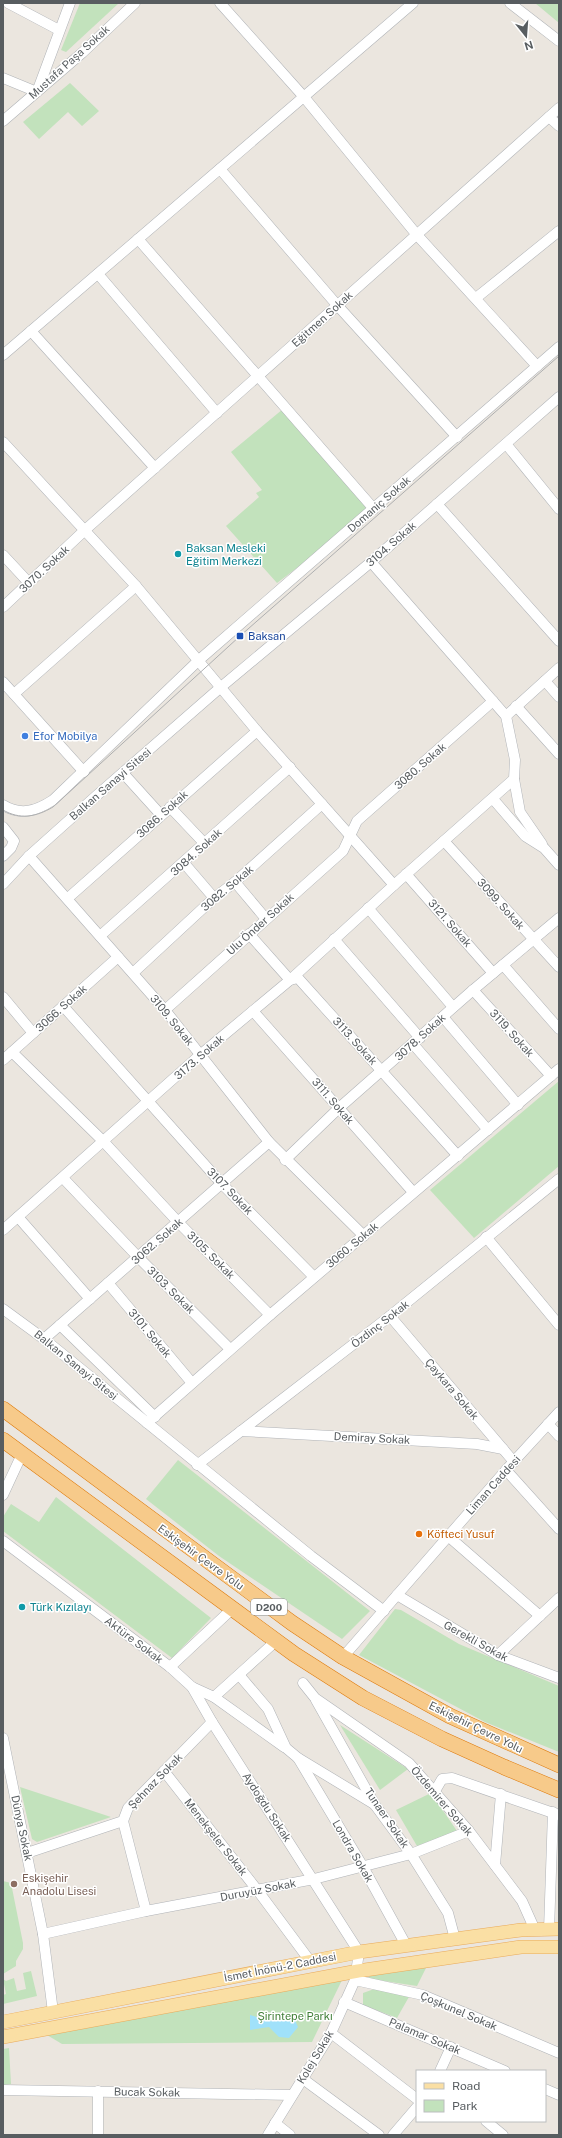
<svg xmlns="http://www.w3.org/2000/svg" width="562" height="2138" viewBox="0 0 562 2138" font-family="'Public Sans',sans-serif">
  <style>
    .green { fill: #c2e2bc }
    .water { fill: #a0e1fa }
    .lines { fill: none; stroke-linecap: round; stroke-linejoin: round }
    .minor-casing { stroke: #b0b3b7; stroke-width: 11 }
    .major-casing { stroke: #e9aa5a; stroke-width: 14 }
    .highway-casing { stroke: #de7a0b; stroke-width: 16 }
    .minor { stroke: #fff; stroke-width: 10 }
    .major { stroke: #fadfa4; stroke-width: 13 }
    .highway { stroke: #f7ca8a; stroke-width: 15 }
    .tram { stroke: #aeafb0; stroke-width: 1 }
    .culture-dot { fill: #0f9aa8; stroke: #fff; stroke-width: 1.5 }
    .transit-dot { fill: #1a4fb4; stroke: #fff; stroke-width: 1.5 }
    .shop-dot { fill: #3f7fe0; stroke: #fff; stroke-width: 1.5 }
    .food-dot { fill: #e8710a; stroke: #fff; stroke-width: 1.5 }
    .education-dot { fill: #8d6e63; stroke: #fff; stroke-width: 1.5 }
    .labels { text-anchor: middle; dominant-baseline: central; stroke-width: 3; stroke-linejoin: round; paint-order: stroke }
    .shield { fill: #fff; stroke: #8a8e90; stroke-width: 1 }
    .shield-label { font-size: 10px; font-weight: bold; fill: #585d60 }
    .street-label { font-size: 11px; fill: #585d60; stroke: #fff }
    .culture-label { font-size: 11px; fill: #0d838f; stroke: #fff; text-anchor: start }
    .transit-label { font-size: 11px; fill: #164399; stroke: #fff; text-anchor: start }
    .shop-label { font-size: 11px; fill: #366cbe; stroke: #fff; text-anchor: start }
    .food-label { font-size: 11px; fill: #c56008; stroke: #fff; text-anchor: start }
    .education-label { font-size: 11px; fill: #785e54; stroke: #fff; text-anchor: start }
    .park-label { font-size: 11px; fill: #407f38; stroke: #fff }
  </style>
  <rect width="100%" height="100%" fill="#ebe6df"/>
  <g class="green">
    <polygon points="80,3 119,3 66,52 61,50"/>
    <polygon points="535,3 559,3 559,23"/>
    <polygon points="70,83 99,111 82,126 68,112 39,139 23,122"/>
    <polygon points="283,409 369,506 314,555 277,583 226,526 259,497 256,493 262,490 231,452"/>
    <polygon points="559,1081 559,1166 474,1238 430,1190"/>
    <polygon points="178,1460 370,1611 342,1639 219,1556 146,1499"/>
    <polygon points="56,1497 211,1618 172,1658 3,1531 3,1517 11,1504 39,1522"/>
    <polygon points="395,1609 401,1610 459,1644 559,1686 559,1752 485,1722 359,1655"/>
    <polygon points="340,1725 408,1769 380,1790"/>
    <polygon points="20,1787 111,1817 37,1842 32,1839"/>
    <polygon points="431,1793 457,1831 417,1846 396,1810"/>
    <polygon points="3,1881 11,1883 23,1943 23,1949 16,1961 16,1966 3,1974"/>
    <polygon points="427,1966 417,1986 371,1979 368,1977 380,1971"/>
    <polygon points="31,1971 37,1996 3,2004 3,1995 6,1994 3,1979 6,1981 14,1978 17,1991 26,1989 23,1973"/>
    <polygon points="342,1980 312,2042 62,2044 47,2035"/>
    <polygon points="377,1988 410,1995 397,2018 363,2005 363,1993"/>
    <polygon points="9,2048 11,2084 3,2085 3,2049"/>
  </g>
  <polygon class="water" points="250,2015 270,2021 283,2015 294,2018 298,2027 289,2038 279,2037 269,2027 250,2030"/>
  <g class="lines">
    <defs>
      <g id="minor">
        <polyline points="8,3 59,30"/>
        <polyline points="220,3 304,97 417,235 537,366"/>
        <polyline points="510,3 559,41"/>
        <polyline points="3,78 37,92 70,3"/>
        <polyline points="549,117 559,126"/>
        <polyline points="3,121 82,53 135,3"/>
        <polyline points="220,169 337,305 457,437"/>
        <polyline points="138,239 374,509"/>
        <polyline points="98,274 217,413"/>
        <polyline points="476,298 559,231"/>
        <polyline points="31,331 155,468"/>
        <polyline points="3,355 413,3"/>
        <polyline points="3,442 136,586 257,731 394,885"/>
        <polyline points="506,444 559,509"/>
        <polyline points="437,504 559,641"/>
        <polyline points="3,555 29,583"/>
        <polyline points="3,607 85,530 559,108"/>
        <polyline points="545,681 559,697"/>
        <polyline points="3,682 84,772"/>
        <polyline points="14,694 136,586"/>
        <polyline points="516,706 559,754"/>
        <polyline points="506,716 559,668"/>
        <polyline points="123,773 161,815"/>
        <polyline points="514,779 520,812 542,844"/>
        <polyline points="493,799 525,836 544,848 559,865"/>
        <path d="M 3,805 C 21,816 36,811 53,800 L 199,660 L 559,347"/>
        <polyline points="170,807 205,844"/>
        <polyline points="3,827 14,841 11,848 3,856"/>
        <polyline points="444,841 559,967"/>
        <polyline points="29,856 165,1010 269,1142 364,1236"/>
        <polyline points="184,863 214,898"/>
        <polyline points="406,874 493,973"/>
        <polyline points="235,882 266,919"/>
        <polyline points="3,884 29,856 96,796 221,687 371,562 559,397"/>
        <polyline points="68,898 257,731"/>
        <polyline points="368,908 453,1007"/>
        <polyline points="249,934 290,980 298,978 458,1156"/>
        <polyline points="100,936 290,767"/>
        <polyline points="334,939 420,1038"/>
        <polyline points="503,965 559,1029"/>
        <polyline points="133,973 214,898 235,882 322,804"/>
        <polyline points="473,990 551,1076"/>
        <polyline points="3,997 33,1033"/>
        <polyline points="63,1006 222,1184 314,1277"/>
        <polyline points="165,1010 343,851 357,821 493,701"/>
        <polyline points="253,1011 413,1192"/>
        <polyline points="443,1017 518,1105"/>
        <polyline points="413,1044 488,1130"/>
        <polyline points="12,1052 103,1141 178,1222 270,1315"/>
        <polyline points="3,1060 118,957"/>
        <polyline points="285,1160 339,1108 473,990 559,918"/>
        <polyline points="63,1178 138,1257 230,1349"/>
        <polyline points="18,1217 90,1299"/>
        <polyline points="3,1230 200,1055 290,980 394,885 514,779 515,760 506,716 371,562"/>
        <polyline points="486,1237 559,1325"/>
        <polyline points="108,1283 192,1383"/>
        <polyline points="3,1309 44,1339 311,1556 384,1611"/>
        <polyline points="390,1316 514,1462"/>
        <polyline points="60,1325 155,1417"/>
        <polyline points="44,1339 269,1142"/>
        <polyline points="147,1423 270,1315 559,1069"/>
        <polyline points="548,1424 559,1436"/>
        <polyline points="241,1431 477,1444 503,1449"/>
        <polyline points="197,1465 390,1316 559,1179"/>
        <polyline points="506,1470 559,1529"/>
        <polyline points="3,1495 22,1454"/>
        <polyline points="448,1536 540,1616"/>
        <polyline points="3,1541 170,1667 192,1687 212,1722 359,1952 355,1980 331,2033 268,2135"/>
        <polyline points="397,1595 498,1655 559,1678"/>
        <polyline points="498,1655 559,1598"/>
        <polyline points="343,1657 506,1470 559,1412"/>
        <polyline points="170,1667 232,1609"/>
        <polyline points="240,1676 268,1709 286,1748 298,1758 374,1804"/>
        <polyline points="303,1683 315,1698 409,1763 469,1831 522,1901 535,1930"/>
        <polyline points="192,1687 214,1697 284,1747"/>
        <polyline points="214,1697 276,1641"/>
        <polyline points="316,1700 375,1805 411,1854 448,1913 455,1939"/>
        <polyline points="3,1738 43,1934 53,2012"/>
        <polyline points="298,1758 362,1865 406,1945"/>
        <polyline points="164,1771 258,1891 310,1961"/>
        <polyline points="435,1791 442,1779 452,1778 559,1815"/>
        <polyline points="123,1821 146,1911"/>
        <polyline points="27,1853 123,1821 128,1808 212,1722"/>
        <polyline points="495,1865 501,1794"/>
        <polyline points="549,1930 553,1812"/>
        <polyline points="43,1934 146,1911 314,1879 411,1854 469,1831"/>
        <polyline points="355,1980 423,1995 559,2053"/>
        <polyline points="344,2002 505,2071"/>
        <polyline points="331,2033 417,2099"/>
        <polyline points="440,2071 451,2047"/>
        <polyline points="303,2079 379,2135"/>
        <polyline points="545,2089 559,2095"/>
        <polyline points="3,2090 292,2095"/>
        <polyline points="486,2121 503,2135"/>
        <polyline points="275,2123 290,2135"/>
        <polyline points="98,2135 98,2091"/>
        <polyline points="393,2135 417,2107"/>
      </g>
      <g id="major">
        <polyline points="3,2022 359,1952 521,1930 559,1929"/>
        <polyline points="3,2037 358,1971 521,1947 559,1947"/>
      </g>
      <g id="highway">
        <polyline points="3,1409 292,1623 343,1657 450,1716 559,1765"/>
        <polyline points="3,1440 294,1654 363,1698 442,1739 504,1767 559,1790"/>
      </g>
    </defs>
    <use href="#minor" class="minor-casing"/>
    <use href="#major" class="major-casing"/>
    <use href="#highway" class="highway-casing"/>
    <use href="#minor" class="minor"/>
    <use href="#major" class="major"/>
    <use href="#highway" class="highway"/>
    <path class="tram" d="M 3,810 C 20,820 36,817 53,807 L 240,636 L 559,356"/>
  </g>
  <g class="culture-dot">
    <circle cx="178" cy="554" r="4"/>
    <circle cx="22" cy="1607" r="4"/>
  </g>
  <rect class="transit-dot" x="236" y="632" width="8" height="8" rx="2"/>
  <circle class="shop-dot" cx="25" cy="736" r="4"/>
  <circle class="food-dot" cx="419" cy="1534" r="4"/>
  <circle class="education-dot" cx="14" cy="1884" r="4"/>
  <g class="labels">
    <rect class="shield" x="251" y="1599" width="36" height="16" rx="3"/>
    <g class="shield-label">
      <text x="269" y="1607">D200</text>
    </g>
    <g class="street-label">
      <text transform="translate(69 62) rotate(-42)">Mustafa Paşa Sokak</text>
      <text transform="translate(322 319) rotate(-42)">Eğitmen Sokak</text>
      <text transform="translate(379 504) rotate(-41)">Domaniç Sokak</text>
      <text transform="translate(391 544) rotate(-41)">3104. Sokak</text>
      <text transform="translate(44 569) rotate(-43)">3070. Sokak</text>
      <text transform="translate(420 766) rotate(-41)">3080. Sokak</text>
      <text transform="translate(110 784) rotate(-41)">Balkan Sanayi Sitesi</text>
      <text transform="translate(162 814) rotate(-42)">3086. Sokak</text>
      <text transform="translate(196 852) rotate(-42)">3084. Sokak</text>
      <text transform="translate(227 888) rotate(-40)">3082. Sokak</text>
      <text transform="translate(501 904) rotate(48)">3099. Sokak</text>
      <text transform="translate(450 923) rotate(49)">3121. Sokak</text>
      <text transform="translate(260 924) rotate(-42)">Ulu Önder Sokak</text>
      <text transform="translate(61 1008) rotate(-42)">3066. Sokak</text>
      <text transform="translate(172 1020) rotate(51)">3109. Sokak</text>
      <text transform="translate(512 1033) rotate(48)">3119. Sokak</text>
      <text transform="translate(420 1037) rotate(-42)">3078. Sokak</text>
      <text transform="translate(355 1041) rotate(48)">3113. Sokak</text>
      <text transform="translate(199 1057) rotate(-41)">3173. Sokak</text>
      <text transform="translate(333 1101) rotate(49)">3111. Sokak</text>
      <text transform="translate(230 1191) rotate(46)">3107. Sokak</text>
      <text transform="translate(157 1241) rotate(-41)">3062. Sokak</text>
      <text transform="translate(352 1245) rotate(-40)">3060. Sokak</text>
      <text transform="translate(211 1255) rotate(45)">3105. Sokak</text>
      <text transform="translate(171 1290) rotate(45)">3103. Sokak</text>
      <text transform="translate(380 1324) rotate(-38)">Özdinç Sokak</text>
      <text transform="translate(150 1333) rotate(50)">3101. Sokak</text>
      <text transform="translate(76 1365) rotate(39)">Balkan Sanayi Sitesi</text>
      <text transform="translate(452 1389) rotate(50)">Çaykara Sokak</text>
      <text transform="translate(372 1438) rotate(3)">Demiray Sokak</text>
      <text transform="translate(493 1485) rotate(-48)">Liman Caddesi</text>
      <text transform="translate(201 1557) rotate(36)">Eskişehir Çevre Yolu</text>
      <text transform="translate(134 1640) rotate(37)">Aktüre Sokak</text>
      <text transform="translate(476 1641) rotate(29)">Gerekli Sokak</text>
      <text transform="translate(476 1727) rotate(26)">Eskişehir Çevre Yolu</text>
      <text transform="translate(155 1781) rotate(-46)">Şehnaz Sokak</text>
      <text transform="translate(442 1801) rotate(49)">Özdemirer Sokak</text>
      <text transform="translate(267 1807) rotate(57)">Aydoğdu Sokak</text>
      <text transform="translate(387 1818) rotate(56)">Tunaer Sokak</text>
      <text transform="translate(22 1828) rotate(78)">Dünya Sokak</text>
      <text transform="translate(216 1837) rotate(52)">Menekşeler Sokak</text>
      <text transform="translate(353 1851) rotate(60)">Londra Sokak</text>
      <text transform="translate(258 1890) rotate(-11)">Duruyüz Sokak</text>
      <text transform="translate(280 1967) rotate(-11)">İsmet İnönü-2 Caddesi</text>
      <text transform="translate(459 2011) rotate(23)">Çoşkunel Sokak</text>
      <text transform="translate(425 2036) rotate(23)">Palamar Sokak</text>
      <text transform="translate(315 2057) rotate(-59)">Kolej Sokak</text>
      <text transform="translate(147 2092) rotate(1)">Bucak Sokak</text>
    </g>
    <g class="culture-label">
      <text x="186" y="548">Baksan Mesleki<tspan x="186" dy="13">Eğitim Merkezi</tspan></text>
      <text x="30" y="1607">Türk Kızılayı</text>
    </g>
    <g class="transit-label">
      <text x="248" y="636">Baksan</text>
    </g>
    <g class="shop-label">
      <text x="33" y="736">Efor Mobilya</text>
    </g>
    <g class="food-label">
      <text x="427" y="1534">Köfteci Yusuf</text>
    </g>
    <g class="education-label">
      <text x="22" y="1878">Eskişehir<tspan x="22" dy="13">Anadolu Lisesi</tspan></text>
    </g>
    <g class="park-label">
      <text x="295" y="2016">Şirintepe Parkı</text>
    </g>
  </g>
  <rect width="562" height="2138" fill="none" stroke="#585d60" stroke-width="8"/>
  <rect x="416" y="2070" width="130" height="52" fill="#ffffff" stroke="#bcbebf"/>
  <rect x="424" y="2083" width="20" height="6" fill="#fadfa4" stroke="#bcbebf"/>
  <text x="452" y="2090" font-size="12" fill="#585d60">Road</text>
  <rect x="424" y="2100" width="20" height="12" fill="#c2e2bc" stroke="#bcbebf"/>
  <text x="452" y="2110" font-size="12" fill="#585d60">Park</text>
  <g transform="translate(526 36) rotate(163)" stroke="#ffffff" stroke-width="3" paint-order="stroke">
  <path d="M0-3L7 15L0 10L-7 15Z" fill="#585d60"/>
  <text y="-6" font-size="11" font-weight="bold" text-anchor="middle" fill="#585d60">N</text>
  </g>
</svg>
